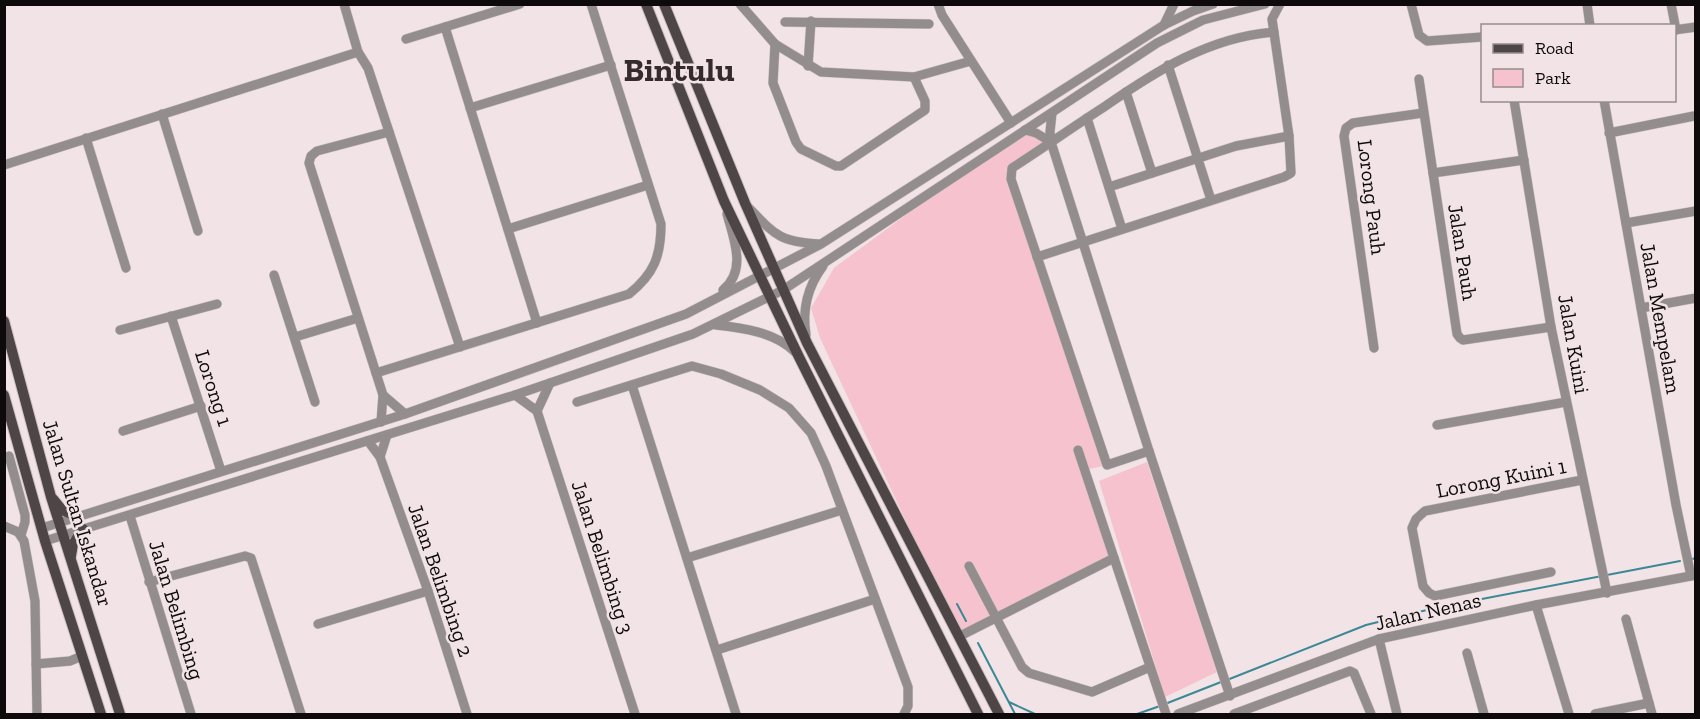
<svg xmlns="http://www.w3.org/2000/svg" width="1700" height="719" viewBox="0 0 1700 719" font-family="'Zilla Slab',serif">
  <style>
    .green { fill: #f6c2cd }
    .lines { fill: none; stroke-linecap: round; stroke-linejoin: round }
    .stream { stroke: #3a8995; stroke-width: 2 }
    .minor-casing { stroke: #cdc0c3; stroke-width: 10 }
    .major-casing { stroke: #cdc0c3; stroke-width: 12 }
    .minor { stroke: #938d8e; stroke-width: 9 }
    .major { stroke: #4e4547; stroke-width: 10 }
    .labels { text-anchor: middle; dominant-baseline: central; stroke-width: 5; stroke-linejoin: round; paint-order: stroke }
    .street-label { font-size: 21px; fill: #0e0a0b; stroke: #f1e3e6 }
    .town-label { font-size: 33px; font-weight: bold; fill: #352b2d; stroke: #f1e3e6 }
  </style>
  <rect width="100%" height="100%" fill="#f1e3e6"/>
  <g class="green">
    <polygon points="1025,130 1051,142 1012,168 1107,465 1085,470 1114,558 960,636 820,338 811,308 834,268 983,158"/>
    <polygon points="1147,462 1217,672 1165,697 1099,481"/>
  </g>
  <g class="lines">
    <g class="stream">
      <polyline points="1692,559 1696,558"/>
      <polyline points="1607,575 1680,561"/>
      <polyline points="957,604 966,621"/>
      <polyline points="978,643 1015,714"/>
      <polyline points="1227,680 1366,625 1435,608 1602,576"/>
      <polyline points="1009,702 1035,714"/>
      <polyline points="1165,704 1221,682"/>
      <polyline points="1137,714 1160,706"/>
    </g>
    <defs>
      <g id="minor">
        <polyline points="344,4 358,52"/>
        <polyline points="740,4 775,44 821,72 914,77 971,61"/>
        <polyline points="938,4 942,15 1011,123"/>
        <polyline points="1411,4 1419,35 1427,41 1482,37"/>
        <polyline points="1587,4 1590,26"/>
        <polyline points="1671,4 1676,30"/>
        <polyline points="785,22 929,24"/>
        <polyline points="1164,25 1174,4"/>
        <polyline points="445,27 537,323"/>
        <polyline points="1674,30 1696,27"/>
        <polyline points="406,39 520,4"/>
        <polyline points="775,44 773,83 796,142 801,149 836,166 841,166 925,110 925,101 914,77"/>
        <polyline points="1168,65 1211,200"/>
        <polyline points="808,66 811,21"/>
        <polyline points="1419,79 1457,334 1460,338 1463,340 1551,327"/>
        <polyline points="1126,92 1152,173"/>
        <polyline points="1514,100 1551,327 1607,593"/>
        <polyline points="1604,100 1676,505 1691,576"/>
        <polyline points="470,108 611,65"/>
        <polyline points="1052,113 1050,132 1051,142 1149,451 1230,696"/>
        <polyline points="162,114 198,231"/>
        <polyline points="1087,118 1122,229"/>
        <polyline points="1025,130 1036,133 1051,142"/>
        <polyline points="1609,133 1694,116"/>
        <polyline points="86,138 126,268"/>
        <polyline points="4,165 358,52 368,68 460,347"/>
        <polyline points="1433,173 1524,160"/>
        <polyline points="1109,187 1236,146 1289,136"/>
        <path d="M 749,208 C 775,235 780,242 819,244"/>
        <polyline points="1626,223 1696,211"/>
        <polyline points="508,229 648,185"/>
        <polyline points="1037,257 1284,177 1291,173 1289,136 1272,19 1280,4"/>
        <polyline points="274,275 315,402"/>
        <path d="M 723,290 C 747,270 734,240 727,214"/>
        <polyline points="1641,308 1696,298"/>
        <polyline points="171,316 221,471"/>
        <path d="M 716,325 C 743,328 775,332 795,352"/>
        <polyline points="120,330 217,304"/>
        <path d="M 806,335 C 802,310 808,286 823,266"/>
        <polyline points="295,337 358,318"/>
        <polyline points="1374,348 1344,136 1346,128 1353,123 1423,113"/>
        <path d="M 376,373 L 629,294 C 654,274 661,256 661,224 L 591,4"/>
        <polyline points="632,385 736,714"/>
        <polyline points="383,395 405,414"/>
        <polyline points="515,395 537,411 635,714"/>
        <polyline points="577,402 692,366 721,374 760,390 789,408 811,433 826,466 908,687 908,706 904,714"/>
        <polyline points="537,411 550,383"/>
        <polyline points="381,422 383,395 309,163 311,156 317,151 389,132"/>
        <polyline points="1437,425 1566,402"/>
        <polyline points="123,431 201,406"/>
        <polyline points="368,441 380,457 428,591 467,714"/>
        <polyline points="1078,450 1166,714"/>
        <path d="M 1149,451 L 1107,465 L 1011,179 L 1012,168 C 1043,148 1073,127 1104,107 C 1156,71 1209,37 1274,32"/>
        <polyline points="9,456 25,515 25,522 21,535"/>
        <polyline points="380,457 387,435"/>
        <polyline points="130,516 191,714"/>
        <polyline points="4,526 18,532 24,541 35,601 37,714"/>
        <polyline points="42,528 405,414 686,314 821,244 1164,25 1193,11 1213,4"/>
        <polyline points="45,541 515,395 693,334 783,290 1157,43 1203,20 1265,4"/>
        <polyline points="687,558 842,510"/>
        <polyline points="969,566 1022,667 1029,673 1092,692 1150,667"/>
        <polyline points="1551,572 1435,596 1429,593 1423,586 1412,528 1416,519 1425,511 1582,480"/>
        <polyline points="149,582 245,556 251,558 301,714"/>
        <polyline points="1536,605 1569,714"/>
        <polyline points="1626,619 1652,714"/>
        <polyline points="318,624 428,591"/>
        <polyline points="960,636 1114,558"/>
        <polyline points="1379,639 1397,714"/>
        <polyline points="717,650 875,599"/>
        <polyline points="1467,653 1484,714"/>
        <polyline points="36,664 70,661 82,656"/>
        <polyline points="1178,714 1379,639 1536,605 1696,575"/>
        <polyline points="1234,714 1350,671 1354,673 1371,714"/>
        <polyline points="1595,714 1649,703"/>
      </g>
      <g id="major">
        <polyline points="646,4 724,201 799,357 978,714"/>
        <polyline points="664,4 745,203 807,343 999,714"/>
        <polyline points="4,321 51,497 120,714"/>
        <polyline points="4,395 45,541 101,714"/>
        <polyline points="53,499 62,510 78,517"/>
        <polyline points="71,556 73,544 83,529"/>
      </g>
    </defs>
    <use href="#minor" class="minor-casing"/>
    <use href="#major" class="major-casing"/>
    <use href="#minor" class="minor"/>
    <use href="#major" class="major"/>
  </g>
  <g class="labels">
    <g class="street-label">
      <text transform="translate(1372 197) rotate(83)">Lorong Pauh</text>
      <text transform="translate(1463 252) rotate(81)">Jalan Pauh</text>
      <text transform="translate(1661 318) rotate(80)">Jalan Mempelam</text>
      <text transform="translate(1574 344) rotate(80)">Jalan Kuini</text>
      <text transform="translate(214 388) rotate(72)">Lorong 1</text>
      <text transform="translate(1501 478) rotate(-11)">Lorong Kuini 1</text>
      <text transform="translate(78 513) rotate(73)">Jalan Sultan Iskandar</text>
      <text transform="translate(603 557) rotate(72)">Jalan Belimbing 3</text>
      <text transform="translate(441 580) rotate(71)">Jalan Belimbing 2</text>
      <text transform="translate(177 610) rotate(73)">Jalan Belimbing</text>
      <text transform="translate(1428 611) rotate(-13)">Jalan Nenas</text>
    </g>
    <g class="town-label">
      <text x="679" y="69">Bintulu</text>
    </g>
  </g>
  <rect width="1700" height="719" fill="none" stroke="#0e0a0b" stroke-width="12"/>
  <rect x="1481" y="24" width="195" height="78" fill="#f1e3e6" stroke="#968c8e" stroke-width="1.5"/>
  <rect x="1493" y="44" width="30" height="9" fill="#4e4547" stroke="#968c8e" stroke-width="1.5"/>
  <text x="1535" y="54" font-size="18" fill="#0e0a0b">Road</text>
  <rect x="1493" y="69" width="30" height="18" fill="#f6c2cd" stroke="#968c8e" stroke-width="1.5"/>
  <text x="1535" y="84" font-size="18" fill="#0e0a0b">Park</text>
</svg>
